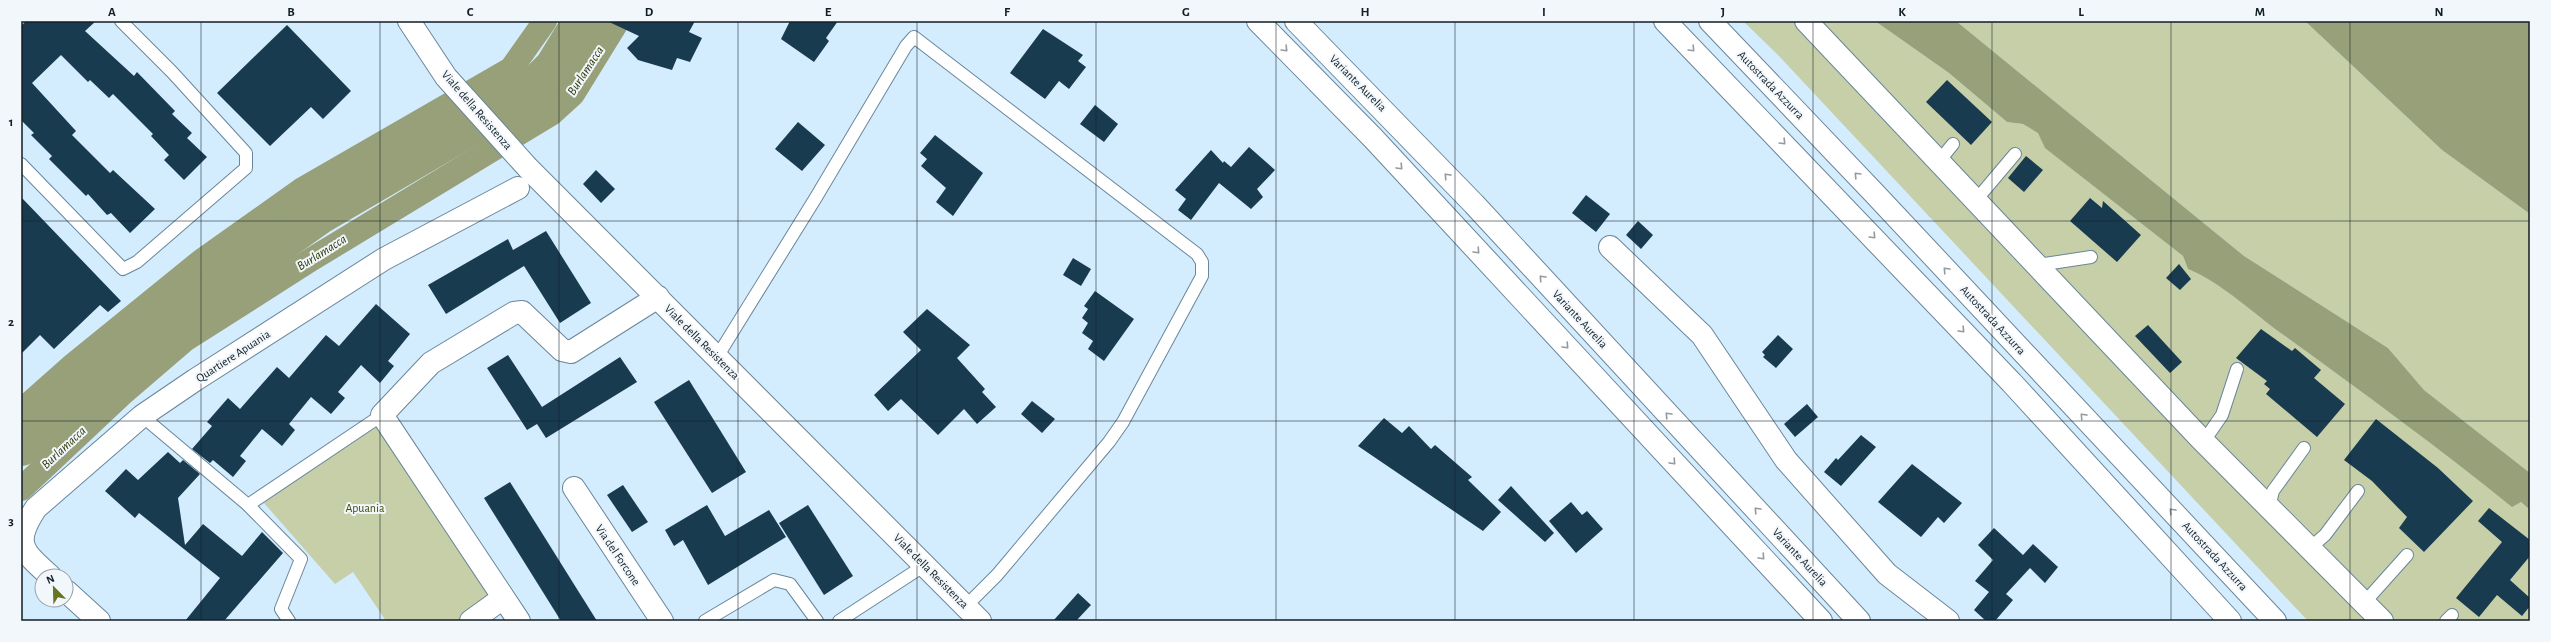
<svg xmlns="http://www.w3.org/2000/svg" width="2551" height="642" viewBox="0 0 2551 642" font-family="'Alegreya Sans',sans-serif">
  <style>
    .green { fill: #c6cfa8 }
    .water { fill: #97a079 }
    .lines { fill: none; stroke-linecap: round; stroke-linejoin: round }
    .canal { stroke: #97a079; stroke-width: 24 }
    .river { stroke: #97a079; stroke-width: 40 }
    .building { fill: #183b50 }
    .service-casing { stroke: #6a869a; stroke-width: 14 }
    .minor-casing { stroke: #6a869a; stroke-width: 24 }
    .trunk-casing { stroke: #6a869a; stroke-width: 24 }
    .motorway-casing { stroke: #6a869a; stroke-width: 24 }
    .service { stroke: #fff; stroke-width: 12 }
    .minor { stroke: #fff; stroke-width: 22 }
    .trunk { stroke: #fff; stroke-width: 22 }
    .motorway { stroke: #fff; stroke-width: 22 }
    .oneway { stroke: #949a9d }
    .grid { fill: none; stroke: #121e25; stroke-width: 1; stroke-opacity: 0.55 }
    .labels { text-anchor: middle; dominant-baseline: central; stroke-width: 4; stroke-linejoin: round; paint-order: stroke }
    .street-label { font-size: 12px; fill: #121e25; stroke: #f1f7fb }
    .park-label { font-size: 12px; fill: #414b0a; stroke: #f1f7fb }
    .water-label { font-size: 13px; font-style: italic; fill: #2f3606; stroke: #f1f7fb }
    .neatline { fill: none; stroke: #121e25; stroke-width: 1.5 }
    .grid-label { font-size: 13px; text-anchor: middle; font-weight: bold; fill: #121e25 }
  </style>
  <rect width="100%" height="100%" fill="#d4edfe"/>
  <g class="green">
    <path d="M 1743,21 L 1875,21 L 1949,73 L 2007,122 L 2023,124 L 2039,133 L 2046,148 L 2183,256 L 2188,269 C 2222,282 2255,315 2285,336 C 2362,392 2438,447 2512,506 L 2521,502 L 2530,510 L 2530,621 L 2308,621 L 1778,55 Z"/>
    <polygon points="1956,21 2305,21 2442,150 2530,214 2530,473 2424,390 2388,348 2244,256"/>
    <polygon points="382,415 503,598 466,621 386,621 353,572 335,584 264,503"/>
  </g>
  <g class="water">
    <path d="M 1875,21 L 1956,21 L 2244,256 L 2388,348 L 2424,390 L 2530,473 L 2530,510 L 2521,502 L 2512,507 C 2438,447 2362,392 2285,336 C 2255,315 2221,282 2188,269 L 2183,256 L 2045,148 L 2038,133 L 2023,124 L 2007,122 L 1949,73 Z"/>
    <polygon points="2305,21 2530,21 2530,214 2442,150"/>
  </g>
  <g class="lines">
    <g class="canal">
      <polyline points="21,411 74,364 201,261 301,190 511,69 545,21"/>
      <polyline points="21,489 121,395 185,340 312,259 551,114 573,94 618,21"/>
    </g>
    <polyline class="river" points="21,446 191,305 320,214 532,90 554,68 583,21"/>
  </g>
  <g class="building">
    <polygon points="26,21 96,21 85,31 134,76 137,72 175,111 172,114 192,133 187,138 207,157 184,180 164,160 169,155 151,136 153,134 113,94 109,98 90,80 88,82 61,55 32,83 76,131 72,135 110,173 113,170 155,209 130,233 111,213 107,215 88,194 86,196 49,159 52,156 31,135 34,133 21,120 21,26"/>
    <polygon points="607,21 695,21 689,32 702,38 690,62 677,58 672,70 638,60 627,48 639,36"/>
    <polygon points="790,21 838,21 826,38 829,41 814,62 781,39"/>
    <polygon points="287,25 351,91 323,119 311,107 270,146 217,93"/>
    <polygon points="1043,29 1083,55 1078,61 1086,67 1069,89 1059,81 1045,99 1010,73"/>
    <polygon points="1947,80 1992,122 1971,145 1926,102"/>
    <polygon points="1095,105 1118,124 1104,142 1080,124"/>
    <polygon points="798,122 825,145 802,171 775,149"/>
    <polygon points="935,135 983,173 953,216 936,202 946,188 921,166 927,159 920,153"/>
    <polygon points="1249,147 1275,170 1257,189 1263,197 1251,209 1219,183 1191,220 1178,210 1186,199 1175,190 1211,150 1223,163 1224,161 1231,167"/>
    <polygon points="2026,156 2043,170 2024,192 2008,178"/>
    <polygon points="596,170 615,189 601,203 583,184"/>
    <polygon points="1586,195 1610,214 1596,232 1572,213"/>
    <polygon points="21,197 121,301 108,312 100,305 54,349 40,335 21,354"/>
    <polygon points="2090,198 2102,208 2103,201 2141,235 2117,262 2070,221"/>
    <polygon points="1638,221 1653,235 1641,249 1626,235"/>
    <polygon points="546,231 591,303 560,323 524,266 446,314 428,285 508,239 513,250"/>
    <polygon points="1073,258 1091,269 1081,286 1063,275"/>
    <polygon points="2179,264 2191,279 2180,290 2166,278"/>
    <polygon points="1095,291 1134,319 1104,361 1088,349 1093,341 1082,333 1088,323 1082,318 1088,309 1084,306"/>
    <polygon points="376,304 410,334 388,361 394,366 380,383 361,365 338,392 345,398 331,414 311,397 289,424 295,430 282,446 262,429 240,456 246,461 233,477 213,460 210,463 192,449 212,426 207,422 228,398 240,409 277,367 289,378 326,335 339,346"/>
    <polygon points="927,309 970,345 957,358 985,389 982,392 996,407 977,424 964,409 938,435 901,399 888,411 874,395 921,350 903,332"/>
    <polygon points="2148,325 2182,362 2170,373 2135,336"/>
    <polygon points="2261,329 2292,351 2295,348 2321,370 2314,378 2345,404 2317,437 2266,394 2270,389 2264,384 2267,381 2236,358"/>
    <polygon points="1778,335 1793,349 1776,368 1763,357 1765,355 1762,352"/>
    <polygon points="508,355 542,407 620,357 637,382 546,438 537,424 527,430 487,368"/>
    <polygon points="689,380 746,472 712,493 654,402"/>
    <polygon points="1032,401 1055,419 1042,433 1021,414"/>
    <polygon points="1807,404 1818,417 1795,437 1784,424"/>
    <polygon points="1384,418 1402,433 1409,426 1431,449 1435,445 1472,477 1468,480 1501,512 1483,531 1358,446"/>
    <polygon points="2376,419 2438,468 2473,501 2424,552 2399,528 2407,517 2372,481 2344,460"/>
    <polygon points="1861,435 1876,447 1841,486 1824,472 1836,458 1838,460"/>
    <polygon points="168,452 180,463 183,460 200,474 178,498 185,545 203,524 242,556 262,532 283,553 224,621 185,621 220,578 139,513 135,518 105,491 126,469 138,480"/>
    <polygon points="1912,464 1962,503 1944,523 1938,517 1921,537 1878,502"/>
    <polygon points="510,482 597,621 561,621 484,498"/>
    <polygon points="623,485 648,522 632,532 607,495"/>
    <polygon points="1511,486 1554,533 1545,542 1498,500"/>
    <polygon points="1571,502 1582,515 1587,511 1603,529 1576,553 1549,521"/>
    <polygon points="707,505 725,536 769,510 786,537 708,585 683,540 674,546 665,530"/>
    <polygon points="808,505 853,576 824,595 779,523"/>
    <polygon points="2489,508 2530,540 2530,556 2510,580 2530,598 2530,606 2522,616 2497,595 2479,617 2456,598 2502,542 2478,521"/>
    <polygon points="1994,528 2023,555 2033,544 2058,567 2045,583 2030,568 2006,594 2013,600 1995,621 1986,621 1974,610 1989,592 1975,581 1993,560 1978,545"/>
    <polygon points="1078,593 1091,605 1076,621 1053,621"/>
  </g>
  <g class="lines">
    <defs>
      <g id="service">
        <polyline points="1940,160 1953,144"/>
        <polyline points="21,164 123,269 137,262 246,168 246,153 172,72 121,21"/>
        <polyline points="1977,199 2015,154"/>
        <polyline points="2038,265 2091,257"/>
        <polyline points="717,357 815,199 906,46 914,37 1197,254 1202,262 1202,276 1123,422 1109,442 997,575 966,606"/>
        <polyline points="142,416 248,505 301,559 281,609 289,621"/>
        <polyline points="2204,441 2222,415 2237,369"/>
        <polyline points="248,505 382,415"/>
        <polyline points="2269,507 2273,491 2304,448"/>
        <polyline points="2310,548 2325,535 2358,491"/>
        <polyline points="2364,603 2407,555"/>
        <polyline points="705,621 774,580 790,584 817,621"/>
        <polyline points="839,621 925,565"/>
        <polyline points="2446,621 2452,615"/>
      </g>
      <g id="minor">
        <polyline points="409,21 446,77 528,168 980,621"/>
        <polyline points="1806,21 2200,438 2382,621"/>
        <polyline points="1610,247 1702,335 1786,460 1887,574 1948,621"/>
        <polyline points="574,488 662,621"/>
        <path d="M 50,576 C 21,550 13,543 36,508 L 142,416 L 195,380 L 384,259 L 518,188"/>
        <polyline points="66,591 99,621"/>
        <polyline points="471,621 503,598"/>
        <polyline points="519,621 382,415 431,363 514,313 522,312 562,350 571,352 658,297"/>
      </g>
      <g id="trunk">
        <polyline points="1258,21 1373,138 1821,621"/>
        <polyline points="1296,21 1474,204 1859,621"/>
      </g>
      <g id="motorway">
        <polyline points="1665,21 2012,383 2230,621"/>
        <polyline points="1710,21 1875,194 2275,621"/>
      </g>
    </defs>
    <use href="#service" class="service-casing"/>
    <use href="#minor" class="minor-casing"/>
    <use href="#trunk" class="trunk-casing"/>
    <use href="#motorway" class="motorway-casing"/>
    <use href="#service" class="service"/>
    <use href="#minor" class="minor"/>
    <use href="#trunk" class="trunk"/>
    <use href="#motorway" class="motorway"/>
  </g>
  <defs><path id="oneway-chevron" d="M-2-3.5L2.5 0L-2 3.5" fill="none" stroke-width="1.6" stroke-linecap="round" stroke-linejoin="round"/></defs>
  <g class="oneway">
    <use href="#oneway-chevron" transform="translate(1285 49) rotate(46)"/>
    <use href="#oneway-chevron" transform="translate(1692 49) rotate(46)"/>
    <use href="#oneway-chevron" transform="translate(1783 142) rotate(46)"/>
    <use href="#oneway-chevron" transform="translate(1400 167) rotate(47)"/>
    <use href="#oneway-chevron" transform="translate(1857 175) rotate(-134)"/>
    <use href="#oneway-chevron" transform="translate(1447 176) rotate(-133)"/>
    <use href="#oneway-chevron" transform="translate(1873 236) rotate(46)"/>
    <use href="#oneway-chevron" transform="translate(1477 251) rotate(47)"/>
    <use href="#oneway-chevron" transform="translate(1946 270) rotate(-133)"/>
    <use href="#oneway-chevron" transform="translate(1542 278) rotate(-133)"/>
    <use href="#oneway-chevron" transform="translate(1962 330) rotate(46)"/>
    <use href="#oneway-chevron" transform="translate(1566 346) rotate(47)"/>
    <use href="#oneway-chevron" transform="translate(1668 415) rotate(-133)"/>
    <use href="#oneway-chevron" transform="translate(2083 416) rotate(-133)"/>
    <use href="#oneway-chevron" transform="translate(1673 462) rotate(47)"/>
    <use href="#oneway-chevron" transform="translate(1757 510) rotate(-133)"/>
    <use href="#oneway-chevron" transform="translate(2172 511) rotate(-133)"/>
    <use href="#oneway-chevron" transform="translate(1762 557) rotate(47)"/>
  </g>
  <path class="grid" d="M 201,21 L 201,621M 380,21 L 380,621M 559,21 L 559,621M 738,21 L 738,621M 917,21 L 917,621M 1096,21 L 1096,621M 1276,21 L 1276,621M 1455,21 L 1455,621M 1634,21 L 1634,621M 1813,21 L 1813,621M 1992,21 L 1992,621M 2171,21 L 2171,621M 2350,21 L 2350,621M 21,221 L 2530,221M 21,421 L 2530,421"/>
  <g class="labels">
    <g class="street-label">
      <text transform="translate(1358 83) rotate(45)">Variante Aurelia</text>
      <text transform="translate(1771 85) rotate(46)">Autostrada Azzurra</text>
      <text transform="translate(477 110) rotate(49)">Viale della Resistenza</text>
      <text transform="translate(1580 319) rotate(47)">Variante Aurelia</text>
      <text transform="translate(1993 320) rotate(47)">Autostrada Azzurra</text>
      <text transform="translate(702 342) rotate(45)">Viale della Resistenza</text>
      <text transform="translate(233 356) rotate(-33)">Quartiere Apuania</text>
      <text transform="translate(618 555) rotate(56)">Via del Forcone</text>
      <text transform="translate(2215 556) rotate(47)">Autostrada Azzurra</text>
      <text transform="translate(1800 557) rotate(47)">Variante Aurelia</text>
      <text transform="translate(931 571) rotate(45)">Viale della Resistenza</text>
    </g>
    <g class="park-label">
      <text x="365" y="508">Apuania</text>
    </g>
    <g class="water-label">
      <text transform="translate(586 71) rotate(-57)">Burlamacca</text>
      <text transform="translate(322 253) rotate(-32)">Burlamacca</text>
      <text transform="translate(64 448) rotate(-43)">Burlamacca</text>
    </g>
  </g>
  <rect width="2551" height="642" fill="none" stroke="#f1f7fb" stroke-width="44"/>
  <g transform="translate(54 588) rotate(337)"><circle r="19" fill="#f1f7fb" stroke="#98a0a5"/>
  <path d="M0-3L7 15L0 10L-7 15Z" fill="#677420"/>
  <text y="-6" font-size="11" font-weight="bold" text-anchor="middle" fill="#121e25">N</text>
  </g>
  <rect x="22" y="22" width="2507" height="598" class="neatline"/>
  <g class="grid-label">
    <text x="112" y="16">A</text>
    <text x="291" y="16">B</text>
    <text x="470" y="16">C</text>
    <text x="649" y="16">D</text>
    <text x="828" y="16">E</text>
    <text x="1007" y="16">F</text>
    <text x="1186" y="16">G</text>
    <text x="1365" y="16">H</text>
    <text x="1544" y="16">I</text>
    <text x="1723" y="16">J</text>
    <text x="1902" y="16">K</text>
    <text x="2081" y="16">L</text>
    <text x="2260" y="16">M</text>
    <text x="2439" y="16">N</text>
    <text x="11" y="126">1</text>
    <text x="11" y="326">2</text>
    <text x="11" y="525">3</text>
  </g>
</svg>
